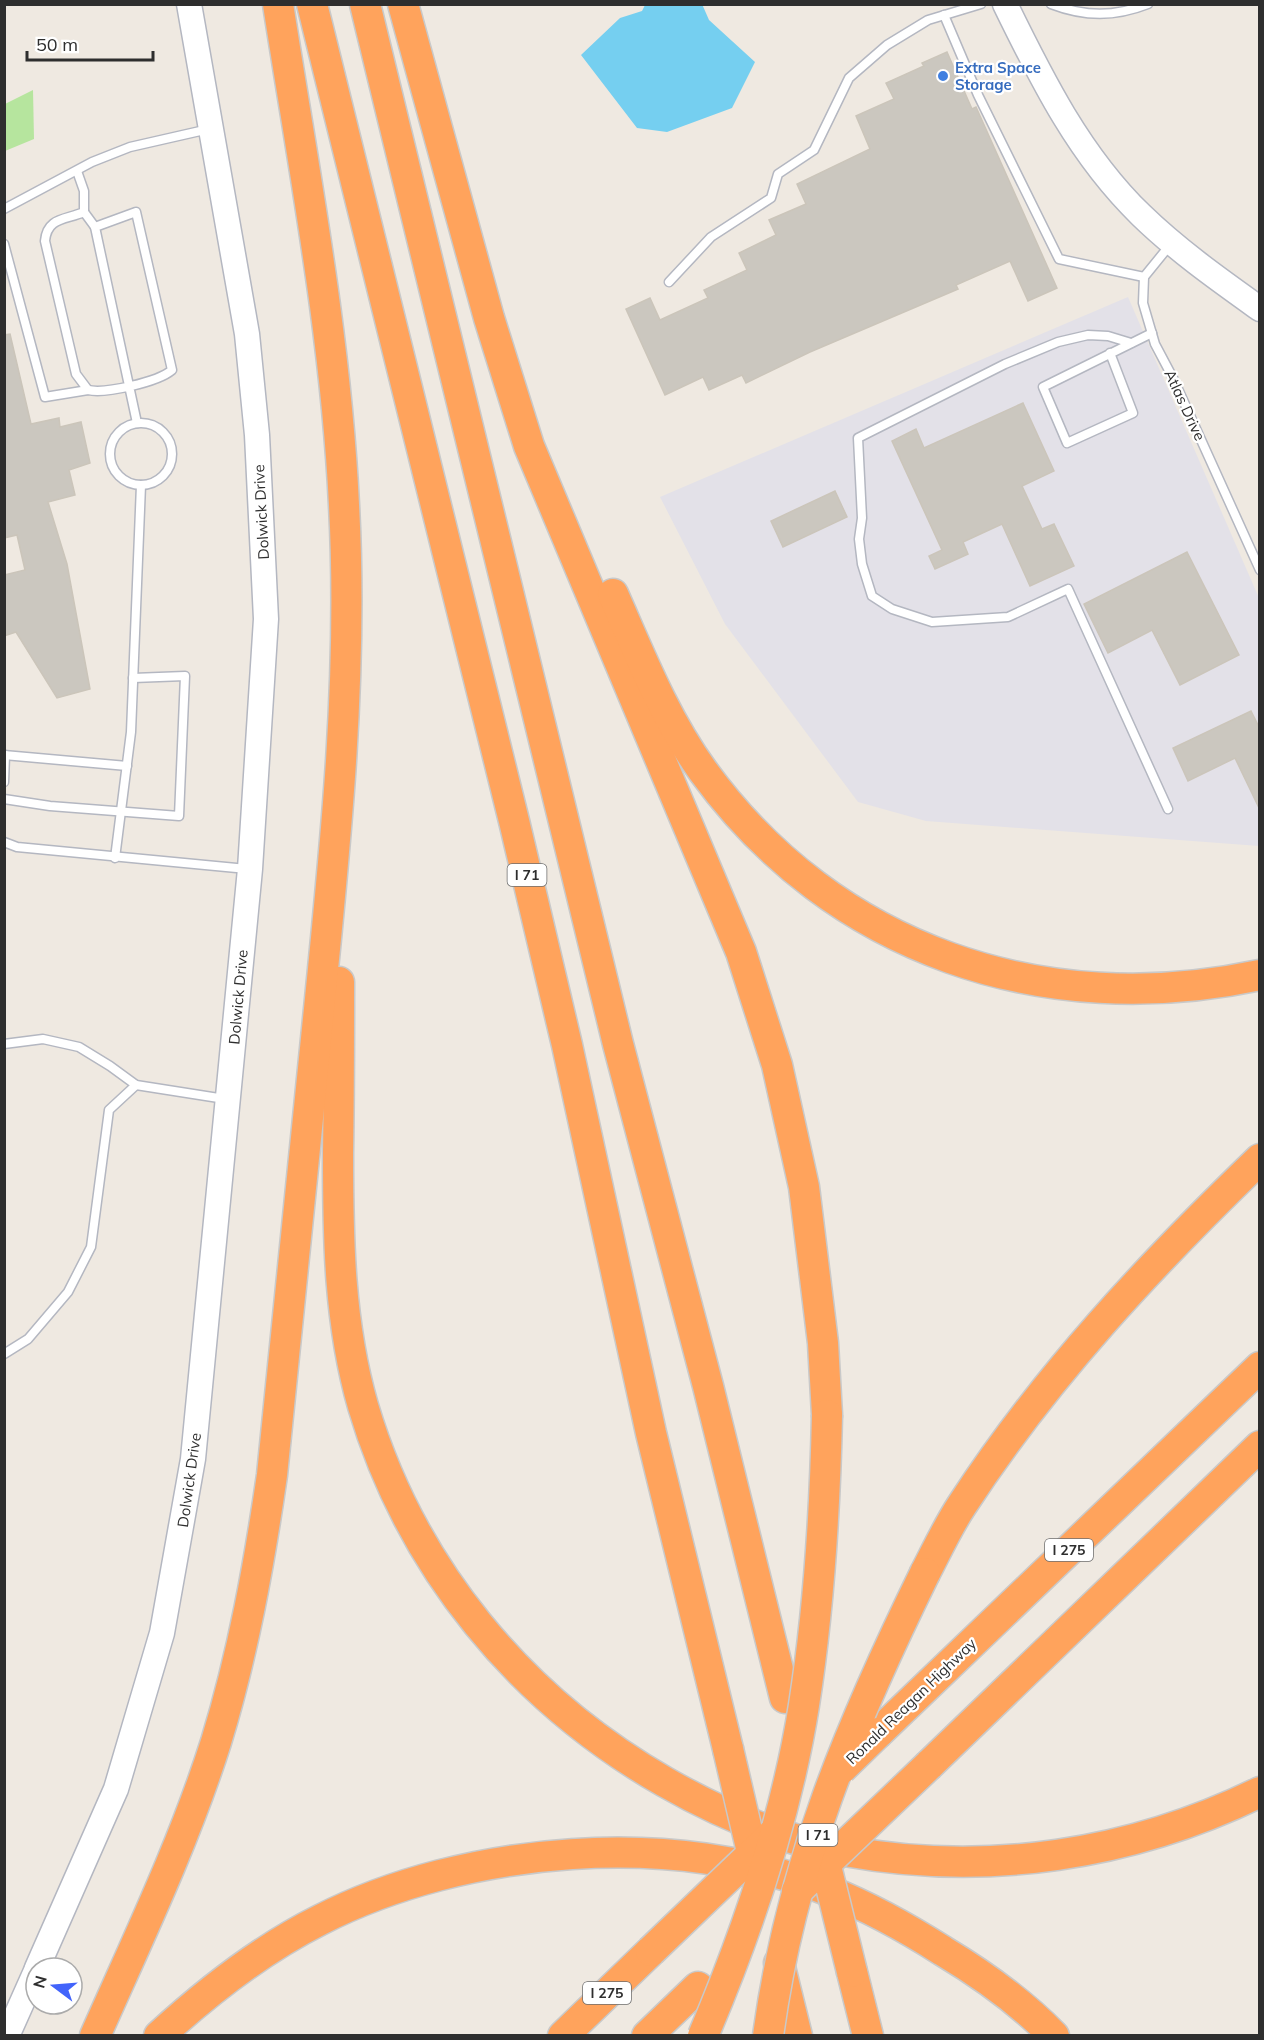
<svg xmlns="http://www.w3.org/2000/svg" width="1264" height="2040" viewBox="0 0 1264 2040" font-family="Mulish,sans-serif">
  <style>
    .industrial { fill: #e3e1e8 }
    .green { fill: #b6e59e }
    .water { fill: #75cff0 }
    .building { fill: #cbc7bf; stroke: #cbc5ba; stroke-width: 1.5 }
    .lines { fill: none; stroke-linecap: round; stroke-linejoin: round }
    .lane-casing { stroke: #b4b7c1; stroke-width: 11 }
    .secondary-casing { stroke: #b4b7c1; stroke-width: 27 }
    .highway-casing { stroke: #c9c9c9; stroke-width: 33 }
    .lane { stroke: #fff; stroke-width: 8 }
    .secondary { stroke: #fff; stroke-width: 24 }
    .highway { stroke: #ffa35c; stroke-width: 30 }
    .highway-bridge-casing { stroke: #c9c9c9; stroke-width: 33; stroke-linecap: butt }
    .highway-bridge { stroke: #ffa35c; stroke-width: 30 }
    .shop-dot { fill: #3f7fe0; stroke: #fff; stroke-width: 2 }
    .labels { text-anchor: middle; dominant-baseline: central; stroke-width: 4.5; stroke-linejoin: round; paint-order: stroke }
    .shield { fill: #fff; stroke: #6d6d6d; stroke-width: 1.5 }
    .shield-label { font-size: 14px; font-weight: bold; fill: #2e2e2e }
    .shop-label { font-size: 15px; font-weight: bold; fill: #366cbe; stroke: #fff; text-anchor: start }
    .street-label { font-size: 15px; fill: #2e2e2e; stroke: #fff }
  </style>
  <rect width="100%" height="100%" fill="#efe9e1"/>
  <polygon class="industrial" points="1128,297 1259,598 1259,846 926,821 858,802 725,624 660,497"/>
  <polygon class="green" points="33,90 34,139 5,151 5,104"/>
  <polygon class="water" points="702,4 709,20 755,62 732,108 667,132 637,128 581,55 620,18 642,11 645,5"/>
  <g class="building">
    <polygon points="947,52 972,109 976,107 1057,288 1028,301 1010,261 956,285 958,289 810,352 746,383 742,375 709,390 703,377 665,395 626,309 650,298 660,320 708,298 704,290 747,270 739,253 776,235 769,220 806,204 797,184 870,149 856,116 894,99 886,83 924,66 922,63"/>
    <polygon points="10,334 31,424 59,418 60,427 81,422 90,463 69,470 75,495 48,502 67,564 90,689 57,698 16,632 4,636 4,575 25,570 17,535 4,538 4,335"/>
    <polygon points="1023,403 1054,471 1022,486 1042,529 1054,524 1074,566 1030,586 1002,524 963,542 968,554 935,569 929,556 942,550 892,441 916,429 924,448"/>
    <polygon points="835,491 847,517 783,547 771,521"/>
    <polygon points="1187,552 1239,655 1180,685 1152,630 1108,653 1084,604"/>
    <polygon points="1251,711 1260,729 1260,810 1235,758 1188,781 1173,748"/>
  </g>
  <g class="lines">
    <defs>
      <g id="lane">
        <path d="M 1051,4 C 1085,17 1115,17 1148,4"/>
        <polyline points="944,15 978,95 1059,259 1144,277"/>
        <path d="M 77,171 L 84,191 L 84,212 C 66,220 47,217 45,241 L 76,374 L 88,390 C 105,394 158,382 172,370 L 136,212 L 95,227 L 137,423"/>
        <polyline points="4,209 92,162 130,147 209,129"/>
        <polyline points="84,212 95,227"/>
        <polyline points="4,244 45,397 88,390"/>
        <polyline points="1170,245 1144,277 1143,303 1155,344 1173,378 1260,570"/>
        <polyline points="669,282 711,237 771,198 778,174 814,150 849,78 887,45 928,20 981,4"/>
        <polyline points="1131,343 1108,336 1088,335 1058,342 1005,364 858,438 862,518 859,539 862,564 872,596 892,609 932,622 1008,617 1068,589 1168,809"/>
        <polyline points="1110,353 1133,413 1067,443 1043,387 1152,333"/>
        <circle cx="141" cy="454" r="31"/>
        <polyline points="4,755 127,766"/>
        <polyline points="4,782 5,755"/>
        <polyline points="4,799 50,806 179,816 185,676 133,678"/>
        <polyline points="4,842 17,847 247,869"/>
        <polyline points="115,858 131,732 141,485"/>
        <polyline points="4,1044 43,1039 79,1047 110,1066 136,1085 225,1099"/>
        <polyline points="4,1354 28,1339 68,1292 91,1247 109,1110 136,1085"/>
      </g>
      <g id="secondary">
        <path d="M 1005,4 C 1042,80 1080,156 1141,215 C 1177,250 1218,279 1260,309"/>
        <polyline points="37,1968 116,1789 162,1633 193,1459 250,869 266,619 257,435 247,334 189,4"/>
        <polyline points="7,2036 36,1971"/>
      </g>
      <g id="highway">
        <polyline points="312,4 514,821 567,1045 651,1433 728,1749"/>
        <polyline points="365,4 618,1044 708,1386 785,1698"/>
        <polyline points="403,4 489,318 529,446 741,952 777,1065 804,1187 823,1343 827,1415"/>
        <path d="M 613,594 C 640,655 664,717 703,771 C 834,951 1044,1021 1260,975"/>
        <path d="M 339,982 C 339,1039 339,1096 338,1153 C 338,1238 339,1323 363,1406 C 411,1568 520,1699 665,1782 C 721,1814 782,1840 845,1851 C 987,1877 1131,1855 1260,1792"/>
        <path d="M 925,1573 C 937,1550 948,1526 962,1505 C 1046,1376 1150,1265 1260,1159"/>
        <polyline points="878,1733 1260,1367"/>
        <polyline points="929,1765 1260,1446"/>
        <polyline points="779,1963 797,2036"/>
        <polyline points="852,1972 868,2036"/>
        <path d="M 95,2036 C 138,1939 184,1843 216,1742 C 243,1654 259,1565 272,1475 C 288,1320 304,1165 319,1009 C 336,841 353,674 344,505 C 336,337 304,171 278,4"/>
        <path d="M 159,2036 C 208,1991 260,1950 320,1920 C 464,1846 678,1828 829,1891 C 869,1907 907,1928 943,1951 C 983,1975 1021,2002 1054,2036"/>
        <polyline points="563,2036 651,1951"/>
        <polyline points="647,2036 698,1987"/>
      </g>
    </defs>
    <use href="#lane" class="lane-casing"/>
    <use href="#secondary" class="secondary-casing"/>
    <use href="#highway" class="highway-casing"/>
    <use href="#lane" class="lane"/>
    <use href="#secondary" class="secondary"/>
    <use href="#highway" class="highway"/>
    <defs>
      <g id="highway-bridge">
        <polyline points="728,1749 756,1869"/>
        <polyline points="841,1769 878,1733"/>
        <polyline points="822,1850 852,1972"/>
        <polyline points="797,1891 929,1765"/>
        <polyline points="651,1951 774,1833"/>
        <path d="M 703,2036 C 748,1930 786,1819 804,1705 C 819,1609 825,1512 827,1415"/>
        <path d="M 768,2036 C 791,1865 850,1726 925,1573"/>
      </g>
    </defs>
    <use href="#highway-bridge" class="highway-bridge-casing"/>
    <use href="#highway-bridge" class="highway-bridge"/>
  </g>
  <circle class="shop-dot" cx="943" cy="76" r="6"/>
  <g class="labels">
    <g class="shield">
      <rect x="507.5" y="864" width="39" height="22" rx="4.5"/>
      <rect x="1045" y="1539" width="48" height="22" rx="4.5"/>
      <rect x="798.5" y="1824" width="39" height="22" rx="4.5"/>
      <rect x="583" y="1982" width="48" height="22" rx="4.5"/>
    </g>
    <g class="shield-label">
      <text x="527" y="875">I 71</text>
      <text x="1069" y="1550">I 275</text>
      <text x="818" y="1835">I 71</text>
      <text x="607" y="1993">I 275</text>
    </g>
    <g class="shop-label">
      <text x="955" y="67">Extra Space<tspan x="955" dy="17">Storage</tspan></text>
    </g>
    <g class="street-label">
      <text transform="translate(1185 405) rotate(65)">Atlas Drive</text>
      <text transform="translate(261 512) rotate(-93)">Dolwick Drive</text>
      <text transform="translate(238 997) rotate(-85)">Dolwick Drive</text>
      <text transform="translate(189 1480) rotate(-82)">Dolwick Drive</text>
      <text transform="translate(911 1701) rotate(-44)">Ronald Reagan Highway</text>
    </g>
  </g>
  <rect width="1264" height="2040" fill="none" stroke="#2e2e2e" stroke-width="12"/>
  <g transform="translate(54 1986) rotate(286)"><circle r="28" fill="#ffffff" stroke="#ababab" stroke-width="1.5"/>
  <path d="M0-4.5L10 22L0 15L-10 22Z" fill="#4264fb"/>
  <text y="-9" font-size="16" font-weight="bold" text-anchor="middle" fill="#2e2e2e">N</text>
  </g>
  <path d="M27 51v9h126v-9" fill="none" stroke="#2e2e2e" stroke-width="3"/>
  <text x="36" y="51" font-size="18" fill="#2e2e2e" stroke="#ffffff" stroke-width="4.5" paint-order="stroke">50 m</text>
</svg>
